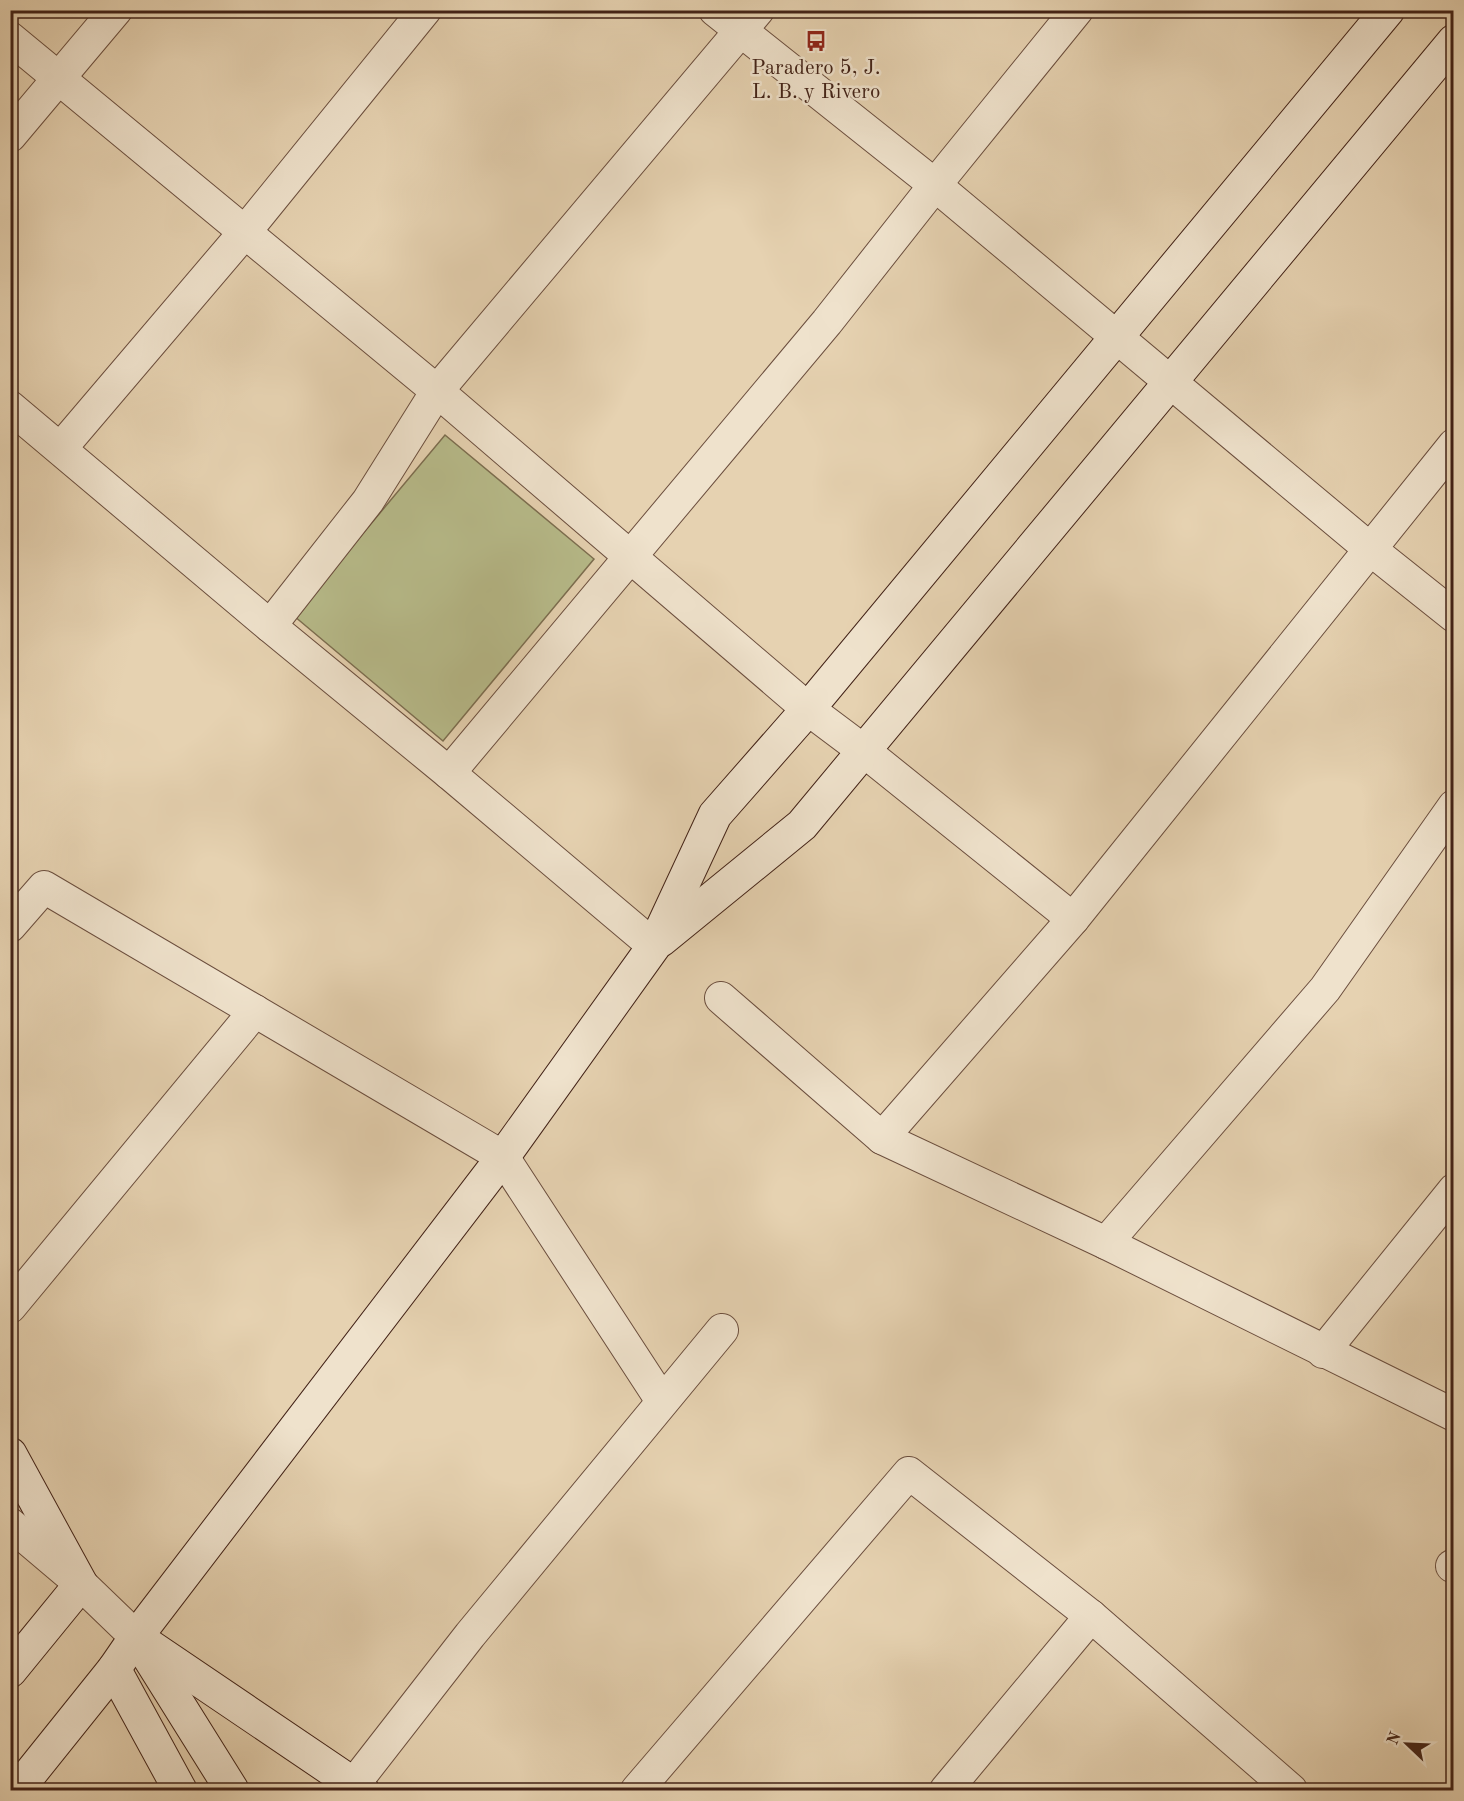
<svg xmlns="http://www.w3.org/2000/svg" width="1464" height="1801" viewBox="0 0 1464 1801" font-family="'Old Standard TT',serif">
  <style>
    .green { fill: #b7bb8a; stroke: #7c6e50; stroke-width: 1.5 }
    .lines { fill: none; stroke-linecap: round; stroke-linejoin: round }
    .street-casing { stroke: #6b4e3e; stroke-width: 34 }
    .secondary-casing { stroke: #422217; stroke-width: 35 }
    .street { stroke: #efe2cc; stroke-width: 32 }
    .secondary { stroke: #efe2cc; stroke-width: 33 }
    .labels { text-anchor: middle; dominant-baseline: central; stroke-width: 5; stroke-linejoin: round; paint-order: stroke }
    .poi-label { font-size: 21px; fill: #422217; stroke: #efe2cc }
  </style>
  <rect width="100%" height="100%" fill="#e6d2b1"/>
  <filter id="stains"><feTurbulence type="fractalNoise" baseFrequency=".00333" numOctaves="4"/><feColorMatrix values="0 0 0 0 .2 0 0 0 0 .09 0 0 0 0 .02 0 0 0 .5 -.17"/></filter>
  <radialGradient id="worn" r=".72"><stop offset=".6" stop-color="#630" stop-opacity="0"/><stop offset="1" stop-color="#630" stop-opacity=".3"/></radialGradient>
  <polygon class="green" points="445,435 594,559 443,741 294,616"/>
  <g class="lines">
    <defs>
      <g id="street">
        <polyline points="715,10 935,185 1370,549 1454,616"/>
        <polyline points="10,38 437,391 808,709 864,751 1073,919"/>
        <polyline points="10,136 116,10"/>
        <polyline points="10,407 270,626 449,773 654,946"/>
        <polyline points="61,448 244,233 425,10"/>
        <polyline points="270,626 368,501 437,391 758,10"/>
        <polyline points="449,773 827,322 935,185 1077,10"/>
        <polyline points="10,926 44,887 503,1157 662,1401"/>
        <polyline points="721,998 882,1138 1106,1243 1454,1415"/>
        <polyline points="882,1138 1073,919 1454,445"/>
        <polyline points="1106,1243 1325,989 1454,806"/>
        <polyline points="10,1307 255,1011"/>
        <polyline points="1323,1352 1454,1190"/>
        <polyline points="10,1524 81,1584 136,1637"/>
        <polyline points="1452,1566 1454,1565"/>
        <polyline points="354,1784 470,1635 722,1330"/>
        <polyline points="637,1790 909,1473 1091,1616 1291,1790"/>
        <polyline points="946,1790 1091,1616"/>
      </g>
      <g id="secondary">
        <polyline points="661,940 802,825 1454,41"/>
        <polyline points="10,1454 81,1584 10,1671"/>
        <polyline points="136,1637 362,1790"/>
        <polyline points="142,1646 232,1790"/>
        <polyline points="114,1669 180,1790"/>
        <polyline points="17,1790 114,1669 136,1637 503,1157 654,946 715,815 808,709 1388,10"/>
      </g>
    </defs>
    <use href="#street" class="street-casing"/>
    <use href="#secondary" class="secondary-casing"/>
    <use href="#street" class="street"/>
    <use href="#secondary" class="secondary"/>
  </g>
  <defs>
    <symbol id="bus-bare" viewBox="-9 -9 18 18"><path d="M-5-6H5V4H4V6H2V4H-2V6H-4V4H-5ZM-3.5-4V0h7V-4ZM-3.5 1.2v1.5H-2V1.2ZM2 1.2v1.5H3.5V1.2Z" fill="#8f2418" stroke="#efe2cc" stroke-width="2.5" paint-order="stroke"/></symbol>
  </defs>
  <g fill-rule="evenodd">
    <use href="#bus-bare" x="801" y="26" width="30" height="30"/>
  </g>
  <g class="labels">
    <g class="poi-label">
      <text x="816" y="68">Paradero 5, J.<tspan x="816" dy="24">L. B. y Rivero</tspan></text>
    </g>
  </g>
  <rect width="1464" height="1801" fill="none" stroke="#e6d2b1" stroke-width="36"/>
  <rect x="12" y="12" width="1440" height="1777" fill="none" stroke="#422217" stroke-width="3"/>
  <rect x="18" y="18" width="1428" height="1765" fill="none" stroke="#422217" stroke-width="1.5"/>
  <g transform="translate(1407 1744) rotate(293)" stroke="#efe2cc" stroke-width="4.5" paint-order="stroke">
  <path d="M0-4.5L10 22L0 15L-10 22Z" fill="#422217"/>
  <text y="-9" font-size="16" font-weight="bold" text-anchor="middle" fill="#422217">N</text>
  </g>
  <rect width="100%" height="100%" filter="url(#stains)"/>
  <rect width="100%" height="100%" fill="url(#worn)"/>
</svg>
